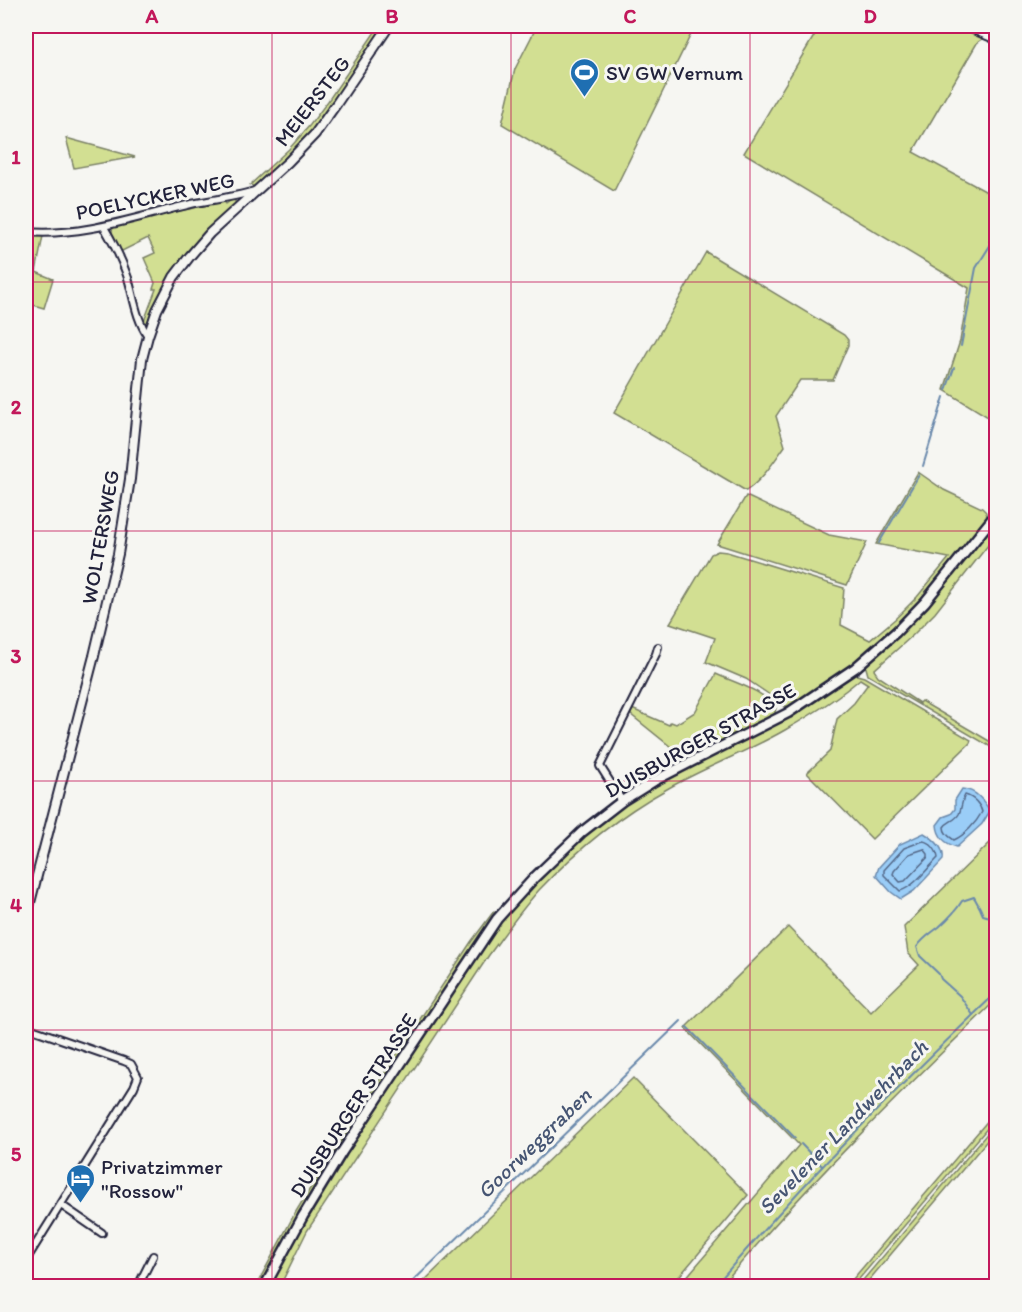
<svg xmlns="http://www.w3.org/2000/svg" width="1022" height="1312" viewBox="0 0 1022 1312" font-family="Itim,sans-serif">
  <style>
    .green { fill: #d2df92; stroke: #7a8066; stroke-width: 1.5 }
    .water { fill: #9acdf7; stroke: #6a89ac; stroke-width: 1.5 }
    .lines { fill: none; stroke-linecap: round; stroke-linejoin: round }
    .shore { stroke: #526686; stroke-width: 1.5 }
    .stream { stroke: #6a89ac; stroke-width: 2 }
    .minor-casing { stroke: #22223b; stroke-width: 10 }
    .tertiary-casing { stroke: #22223b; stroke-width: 12 }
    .secondary-casing { stroke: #22223b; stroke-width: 13 }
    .minor { stroke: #f6f6f2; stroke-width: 6 }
    .tertiary { stroke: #f6f6f2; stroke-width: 8 }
    .secondary { stroke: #f6f6f2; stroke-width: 8 }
    .grid { fill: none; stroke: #c2185b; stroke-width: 1.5; stroke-opacity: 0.55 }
    .labels { text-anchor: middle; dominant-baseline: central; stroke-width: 6; stroke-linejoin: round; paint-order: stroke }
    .poi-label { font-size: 21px; fill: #22223b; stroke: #f6f6f2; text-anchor: start }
    .street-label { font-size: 21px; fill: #22223b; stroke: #f6f6f2 }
    .water-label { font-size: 22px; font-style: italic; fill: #465573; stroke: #f6f6f2 }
    .neatline { fill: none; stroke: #c2185b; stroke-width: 2 }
    .grid-label { font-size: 20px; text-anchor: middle; font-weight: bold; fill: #c2185b }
  </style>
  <rect width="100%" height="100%" fill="#f6f6f2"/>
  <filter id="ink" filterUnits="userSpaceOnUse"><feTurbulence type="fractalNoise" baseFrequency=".0167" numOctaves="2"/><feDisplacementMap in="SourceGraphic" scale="12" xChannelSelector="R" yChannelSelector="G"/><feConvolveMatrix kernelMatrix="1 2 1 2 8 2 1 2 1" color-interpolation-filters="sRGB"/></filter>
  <g filter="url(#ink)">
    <g class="green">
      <path d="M 379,26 L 386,26 C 362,61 339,98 312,131 C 295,152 276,169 256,187 L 250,185 L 289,149 L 310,125 L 328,101 Z"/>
      <polygon points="537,26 695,26 614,191 502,124 515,69"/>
      <polygon points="820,26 956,26 984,38 977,43 913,152 996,197 996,228 989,242 996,231 996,422 944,390 960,341 969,288 744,153"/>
      <polygon points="66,138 135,157 74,168"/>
      <path d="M 234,198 L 236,205 L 201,237 L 149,324 L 143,324 L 156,289 L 153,289 L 155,283 L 144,258 L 155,253 L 148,238 L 120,252 C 116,244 108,235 114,226 L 224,201 L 226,204 Z"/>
      <polygon points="26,236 43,236 36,272 53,279 44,308 26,303"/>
      <path d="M 706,252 L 844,335 L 848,340 L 848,345 L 833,380 L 800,380 L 776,416 L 785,446 C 773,463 763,479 746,491 L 614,413 Z"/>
      <polygon points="918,472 944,490 982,508 986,512 987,519 922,601 894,629 868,653 830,682 790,707 781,705 767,693 746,679 706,662 715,638 670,623 711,554 718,551 727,552 844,588 841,625 870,640 895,619 917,597 949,558 876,544"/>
      <polygon points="746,496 829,535 867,542 847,585 717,544"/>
      <polygon points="996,520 996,535 935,613 912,636 874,670 878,676 919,703 921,701 996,745 996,750 868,675 865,664 898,636 927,606"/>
      <path d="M 716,674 C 735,683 763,690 776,708 L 774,716 L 625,795 L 621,793 L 682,756 L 630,714 L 632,709 L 669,725 L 671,722 L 676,724 L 695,712 Z"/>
      <path d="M 853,674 L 864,677 L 971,740 L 970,743 L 872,839 L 807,773 L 830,751 L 837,719 L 854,703 L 868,684 L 860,679 C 837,699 811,715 785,730 C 747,752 705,767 667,789 C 620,815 576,851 539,890 C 521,910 505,933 489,955 L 307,1231 L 280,1286 L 269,1286 L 305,1218 L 333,1171 L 479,950 L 504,916 L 533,884 L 591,830 L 629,801 L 687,768 L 790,716 Z"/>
      <path d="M 996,837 L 996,1000 C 901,1092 807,1185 721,1286 L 679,1286 L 799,1145 L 685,1028 L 788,927 L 871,1012 L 919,965 L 908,953 L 904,927 Z"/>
      <polygon points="494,911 497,913 474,945 327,1167 299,1214 261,1286 256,1286 295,1213 334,1149 471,942"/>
      <polygon points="633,1078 748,1195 671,1286 419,1286"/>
      <polygon points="996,1111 996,1118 853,1286 847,1286"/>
      <polygon points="996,1123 996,1130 864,1286 858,1286"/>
    </g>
    <g class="water">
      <path d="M 962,789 C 976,790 983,800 990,811 L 982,824 L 957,847 C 946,844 938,837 937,825 L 943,817 L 951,814 L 955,809 L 955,800 Z"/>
      <path d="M 924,833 C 934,839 945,848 943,860 L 914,891 L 901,899 L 891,892 L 876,875 L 879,867 L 900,844 Z"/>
    </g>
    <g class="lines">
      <g class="shore">
        <path d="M 965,795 C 973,797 980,804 982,812 C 976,823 965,835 954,840 C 949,837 944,833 944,827 C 948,821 955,821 959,814 C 962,808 961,802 965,795 Z"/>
        <path d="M 923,841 C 930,842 937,850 938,858 C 927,869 914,887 900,891 L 884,875 L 884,870 L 904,848 Z"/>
        <polygon points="924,849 928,854 928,857 905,881 900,882 893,874 894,871 909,854"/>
      </g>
      <g class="stream">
        <polyline points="961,346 976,268 996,236"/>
        <polyline points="946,390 954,368"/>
        <polyline points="923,466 944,397"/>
        <polyline points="879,543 919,475"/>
        <polyline points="996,884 993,889 996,895"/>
        <path d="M 973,1015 L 960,996 L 941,979 L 939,974 L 920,956 L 917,947 C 923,938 930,934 939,927 C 948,919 956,911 962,901 L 974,897 L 980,908 L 983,915 L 990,917 L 996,912"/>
        <polyline points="687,1027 795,1138"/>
        <polyline points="801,1144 822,1166"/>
        <polyline points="408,1286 681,1021"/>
        <path d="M 715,1286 C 802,1183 899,1086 996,993"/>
      </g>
      <defs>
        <g id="minor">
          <polyline points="964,26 996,40"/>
          <path d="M 104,227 C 114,244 122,260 128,278 C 134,298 136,319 148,336"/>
          <path d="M 26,232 C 82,237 136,217 191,204 C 212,200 234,197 255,191"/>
          <polyline points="622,801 600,766 656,654 658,647"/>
          <polyline points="26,1027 124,1061 131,1064 138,1077 134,1087 26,1260"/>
          <polyline points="61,1205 102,1233"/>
          <polyline points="138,1286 153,1256"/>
        </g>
        <polyline id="tertiary" points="26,918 94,656 118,554 130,479 142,359 148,336 157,310 174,277 190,256 210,233 288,162 315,134 337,103 389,26"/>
        <polyline id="secondary" points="265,1286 303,1216 342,1152 497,919 535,877 582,832 622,801 654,781 691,762 788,713 855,668 896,632 925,602 996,514"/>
      </defs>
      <use href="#minor" class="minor-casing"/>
      <use href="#tertiary" class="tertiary-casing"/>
      <use href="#secondary" class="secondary-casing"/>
      <use href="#minor" class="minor"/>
      <use href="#tertiary" class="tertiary"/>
      <use href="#secondary" class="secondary"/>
    </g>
  </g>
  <path class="grid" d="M 272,26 L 272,1286M 511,26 L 511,1286M 750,26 L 750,1286M 26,282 L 996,282M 26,531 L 996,531M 26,781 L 996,781M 26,1030 L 996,1030"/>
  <defs>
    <symbol id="stadium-pin" viewBox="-11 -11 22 30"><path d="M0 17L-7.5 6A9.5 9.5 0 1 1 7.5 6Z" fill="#1f6fb2" stroke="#f6f6f2"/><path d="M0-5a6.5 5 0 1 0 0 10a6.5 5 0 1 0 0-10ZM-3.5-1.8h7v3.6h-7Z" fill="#fff"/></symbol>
    <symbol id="hotel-pin" viewBox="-11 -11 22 30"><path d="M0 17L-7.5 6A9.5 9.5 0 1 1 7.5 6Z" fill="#1f6fb2" stroke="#f6f6f2"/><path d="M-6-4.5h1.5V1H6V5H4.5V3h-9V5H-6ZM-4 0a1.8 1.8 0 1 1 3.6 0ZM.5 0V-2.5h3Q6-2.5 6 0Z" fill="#fff"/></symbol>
  </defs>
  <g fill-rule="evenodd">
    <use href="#stadium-pin" x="568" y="56" width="33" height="45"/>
    <use href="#hotel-pin" x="64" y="1162" width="33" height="45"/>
  </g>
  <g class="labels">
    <g class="poi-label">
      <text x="606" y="72">SV GW Vernum</text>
      <text x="101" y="1166">Privatzimmer<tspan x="101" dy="24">"Rossow"</tspan></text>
    </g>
    <g class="street-label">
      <text transform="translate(312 101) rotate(-52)">MEIERSTEG</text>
      <text transform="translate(155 196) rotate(-12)">POELYCKER WEG</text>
      <text transform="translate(100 537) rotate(-80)">WOLTERSWEG</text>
      <text transform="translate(700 740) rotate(-29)">DUISBURGER STRASSE</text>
      <text transform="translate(353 1105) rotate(-57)">DUISBURGER STRASSE</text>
    </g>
    <g class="water-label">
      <text transform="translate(843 1127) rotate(-46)">Sevelener Landwehrbach</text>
      <text transform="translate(534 1143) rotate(-44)">Goorweggraben</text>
    </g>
  </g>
  <rect width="1022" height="1312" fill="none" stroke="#f6f6f2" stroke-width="66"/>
  <rect x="33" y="33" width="956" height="1246" class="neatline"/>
  <g class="grid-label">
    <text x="152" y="23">A</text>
    <text x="392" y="23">B</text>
    <text x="630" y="23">C</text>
    <text x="870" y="23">D</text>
    <text x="16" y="164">1</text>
    <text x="16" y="414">2</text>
    <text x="16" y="663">3</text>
    <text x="16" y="912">4</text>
    <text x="16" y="1161">5</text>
  </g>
</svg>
